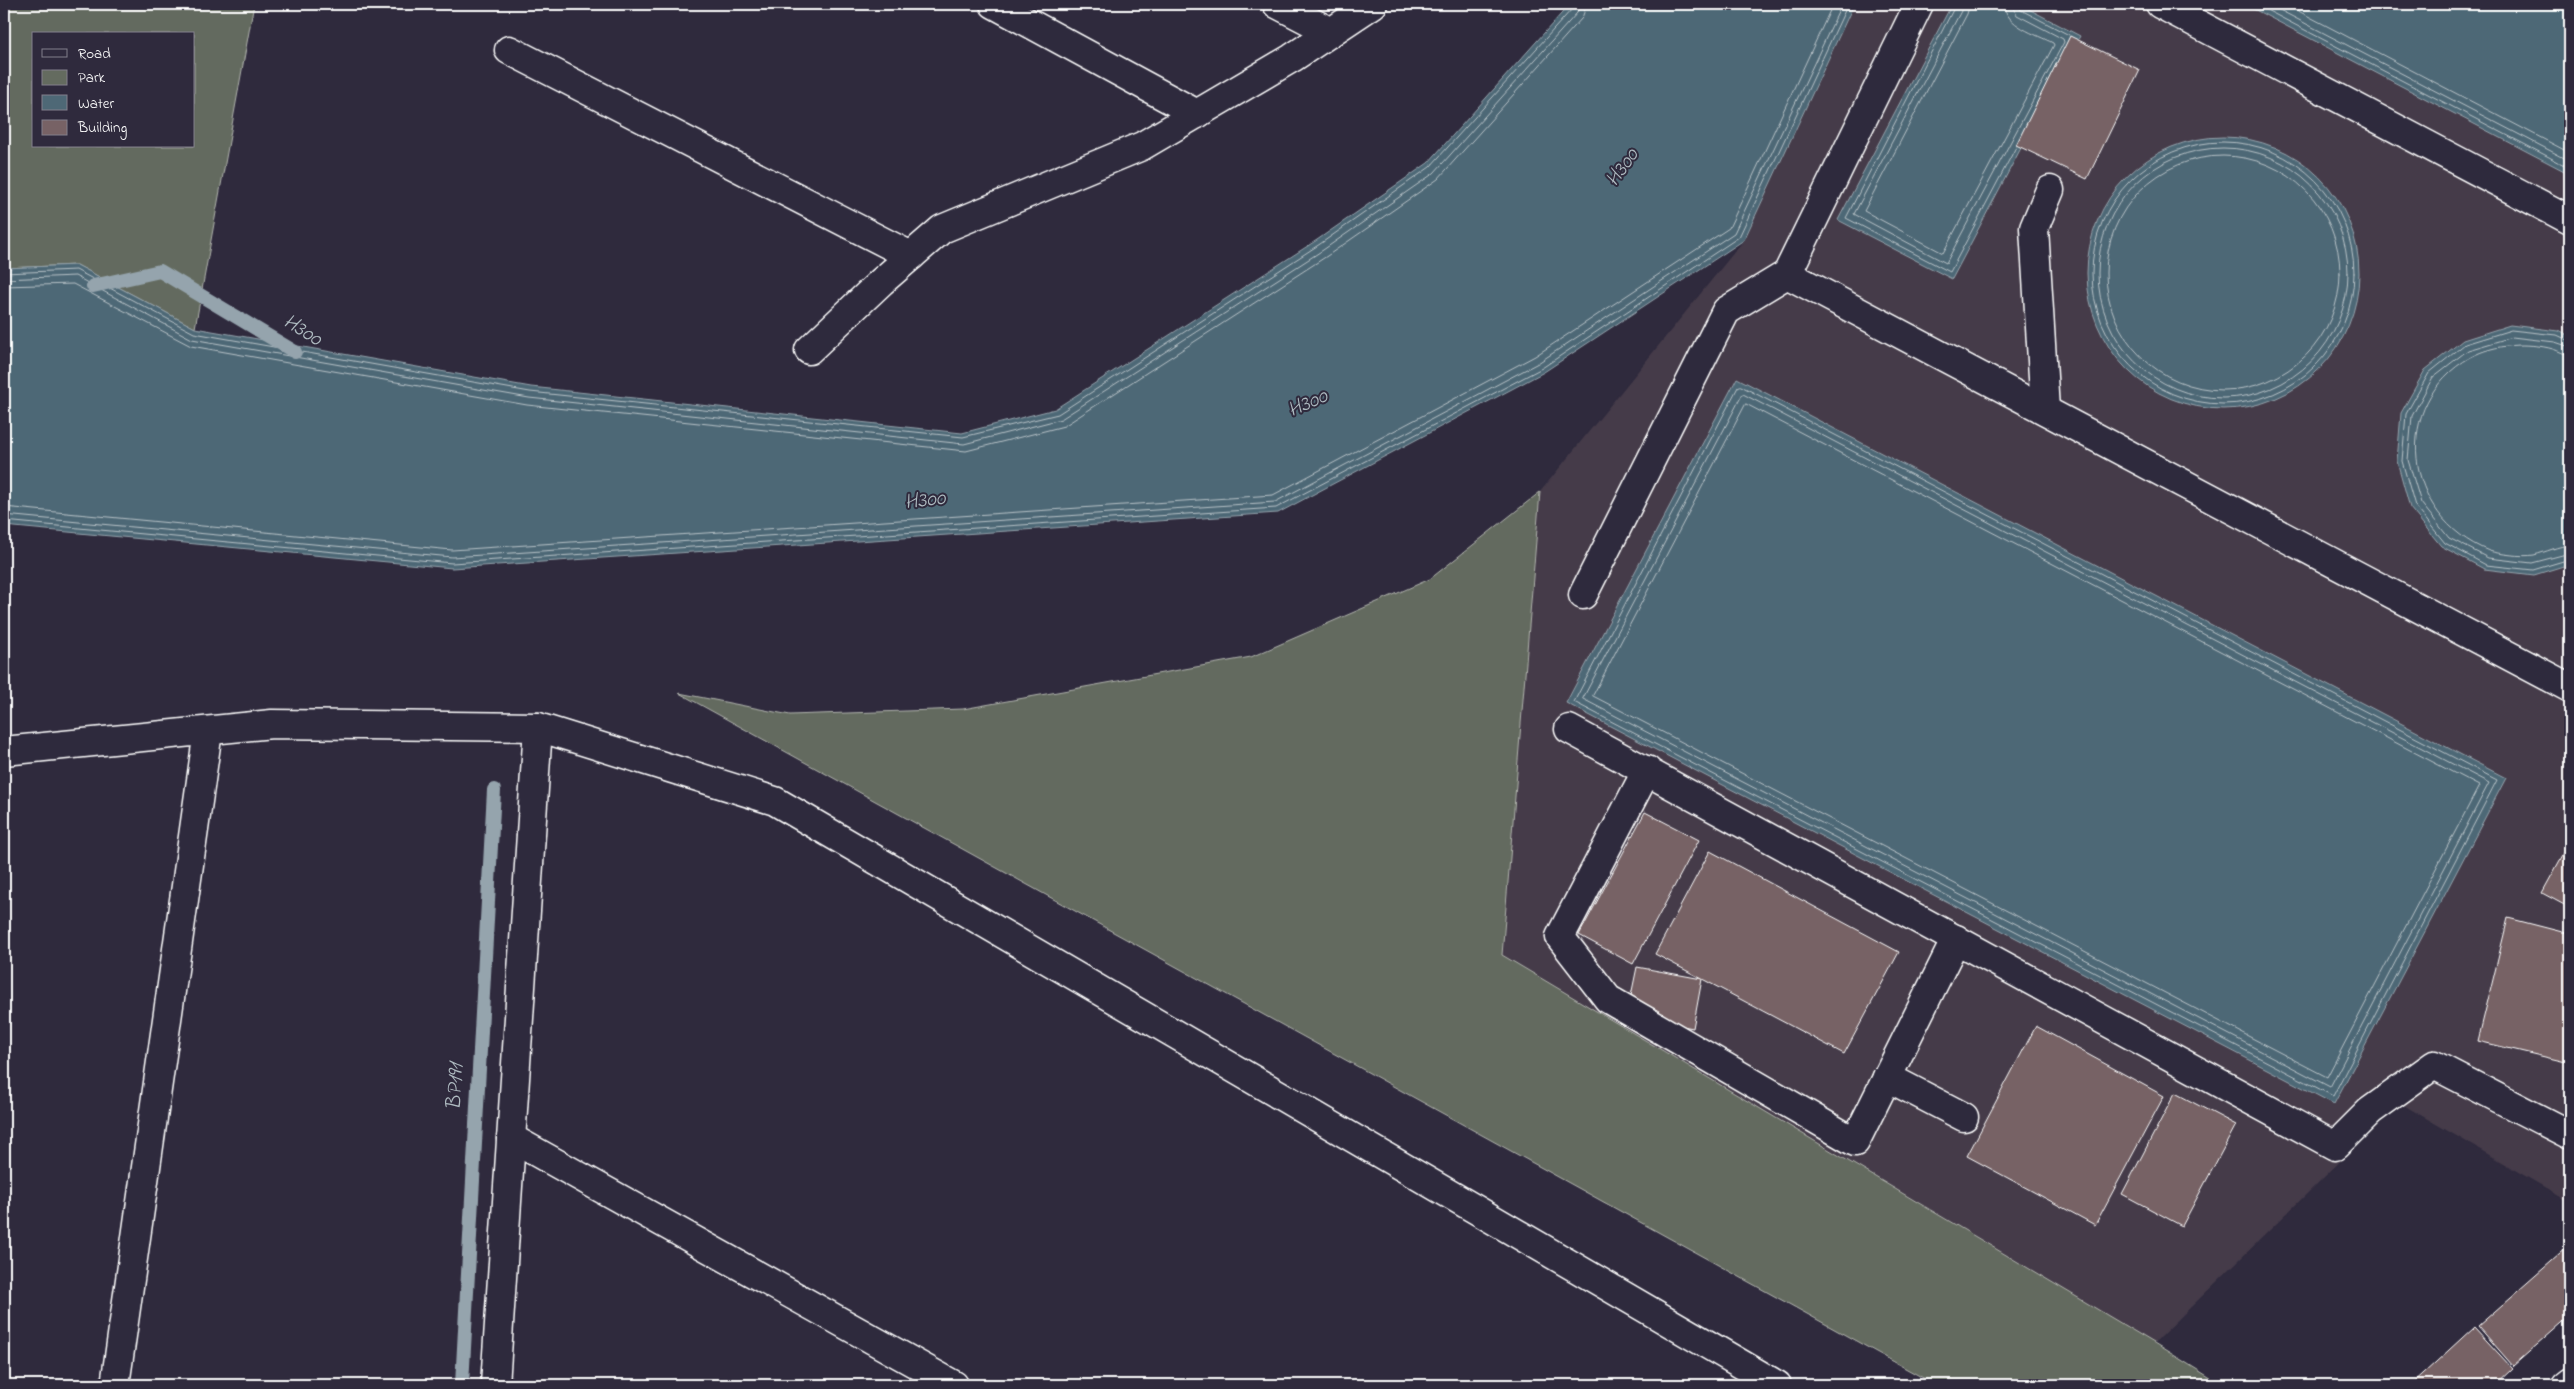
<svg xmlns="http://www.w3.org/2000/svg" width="2574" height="1389" viewBox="0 0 2574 1389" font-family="'Indie Flower',sans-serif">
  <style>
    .built { fill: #453b49 }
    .green { fill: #646b5f; stroke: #b2b5af; fill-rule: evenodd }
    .water { fill: #4e6876; stroke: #95a4ad }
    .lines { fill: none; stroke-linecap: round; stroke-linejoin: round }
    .shore { stroke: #b8c3c8; stroke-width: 1 }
    .stream { stroke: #95a4ad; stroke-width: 14 }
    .building { fill: #776265; stroke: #fff }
    .minor-casing { stroke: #fff; stroke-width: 31 }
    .minor { stroke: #2f2a3d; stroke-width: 28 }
    .labels { text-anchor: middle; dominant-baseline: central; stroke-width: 4; stroke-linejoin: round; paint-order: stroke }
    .water-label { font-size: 22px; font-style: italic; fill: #afbbc1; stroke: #2f2a3d }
  </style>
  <rect width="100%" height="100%" fill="#2f2a3d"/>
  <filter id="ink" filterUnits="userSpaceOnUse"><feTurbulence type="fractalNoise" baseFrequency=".02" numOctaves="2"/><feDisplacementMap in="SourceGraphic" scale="10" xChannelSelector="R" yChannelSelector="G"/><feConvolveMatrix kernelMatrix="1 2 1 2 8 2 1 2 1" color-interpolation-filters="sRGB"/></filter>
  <g filter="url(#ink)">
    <polygon class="built" points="1854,4 2570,4 2570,1202 2400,1103 2154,1343 1502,955 1540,492 1744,240"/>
    <g class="green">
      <path d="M 4,4 L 254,4 L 195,328 L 77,265 L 4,268 ZM 34,34 L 194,34 L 194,146 L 34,146 Z"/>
      <polygon points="1540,492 1502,955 2154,1343 2222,1385 1936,1385 679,693 790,715 963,709 1251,657 1430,579"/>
    </g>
    <g class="water">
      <polygon points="1570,4 1854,4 1744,240 1544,372 1278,513 452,568 4,526 4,268 77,265 195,328 531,387 962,433 1055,409 1317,240 1428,163"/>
      <polygon points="1952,4 2019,4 2080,36 1952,279 1838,220"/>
      <polygon points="2244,4 2570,4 2570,174"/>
      <circle cx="2223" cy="273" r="136"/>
      <polygon points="2510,325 2559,331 2570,337 2570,564 2534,575 2484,569 2441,546 2410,508 2397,461 2401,413 2425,370 2463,340"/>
      <polygon points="1737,378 2506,778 2334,1104 1566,703"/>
    </g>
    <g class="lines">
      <g class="shore">
        <polyline points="1956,4 1846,218 1950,272 2016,147"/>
        <polyline points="1962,4 1961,11 1854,214 1946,263 2064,42 2063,39 2017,15 2011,4"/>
        <path d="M 1970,4 L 1967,14 L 1864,211 L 1943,253 L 2054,45 L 2053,43 C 2036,34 2005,26 2004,4"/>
        <polyline points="2018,4 2021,10 2069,35"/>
        <polyline points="2255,4 2570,168"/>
        <polyline points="2268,4 2570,161"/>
        <polyline points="2285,4 2570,153"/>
        <circle cx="2223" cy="273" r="131"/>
        <circle cx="2223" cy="273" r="125"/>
        <circle cx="2223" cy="273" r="117"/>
        <polyline points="4,273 76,270 194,333 530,392 963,437 1058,414 1320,244 1430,167 1572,9 1573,4"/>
        <polyline points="4,279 75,276 192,339 529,398 964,444 1061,419 1323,250 1434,173 1577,13 1580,4"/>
        <polyline points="4,286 73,284 191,346 527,405 966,451 1064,426 1327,256 1438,179 1582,18 1587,4"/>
        <polyline points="2570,341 2557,335 2511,330 2465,344 2429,373 2406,414 2402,461 2415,506 2445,543 2486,565 2533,570 2570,559"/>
        <polyline points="2570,347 2555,342 2512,337 2468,350 2433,377 2412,416 2408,460 2421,503 2449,538 2488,558 2532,563 2570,553"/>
        <path d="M 2570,355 C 2563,354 2559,351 2553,349 C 2528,342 2494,344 2471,357 C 2389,403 2403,517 2489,551 C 2499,554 2523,557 2534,555 C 2546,552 2558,546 2570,545"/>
        <polygon points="1741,386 2497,780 2333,1096 1574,702 1738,387"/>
        <polygon points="1743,394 2489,783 2330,1087 1583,699"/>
        <polygon points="1746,404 2479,786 2327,1077 1593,696"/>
        <polyline points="4,507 452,550 1273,495 1535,356 1729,228 1833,4"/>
        <polyline points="4,515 452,557 1275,502 1538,363 1734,233 1842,4"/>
        <polyline points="4,521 452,563 1276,508 1542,368 1739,237 1848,4"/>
      </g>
      <g class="stream">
        <polyline points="93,286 160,271 295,352"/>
        <polyline points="462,1385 494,790"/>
      </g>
    </g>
    <g class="building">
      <polygon points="2070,36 2140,70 2087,179 2016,145"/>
      <polygon points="1645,812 1699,840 1633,964 1579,935"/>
      <polygon points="2570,842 2570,908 2542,893"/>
      <polygon points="1710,851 1899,952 1844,1054 1655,954"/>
      <polygon points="2508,918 2570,934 2570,1063 2478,1041"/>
      <polygon points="1637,967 1702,979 1693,1028 1627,1015"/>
      <polygon points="2036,1026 2164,1096 2095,1225 1967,1156"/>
      <polygon points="2175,1093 2236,1125 2182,1226 2122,1194"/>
      <polygon points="2568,1247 2570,1249 2570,1316 2513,1366 2478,1326"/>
      <polygon points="2474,1327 2512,1368 2494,1385 2411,1385"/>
    </g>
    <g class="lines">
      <defs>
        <g id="minor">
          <polyline points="994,4 1197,114"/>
          <polyline points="1277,4 1331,32"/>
          <polyline points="2160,4 2570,220"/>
          <polyline points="509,50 911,256"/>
          <polyline points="1787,274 2570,688"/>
          <polyline points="809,350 881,282 942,229 1142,146 1292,58 1373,4"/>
          <polyline points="2045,410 2034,228 2050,190"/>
          <polyline points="1583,595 1726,311 1787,274 1919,4"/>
          <polyline points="1569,729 2335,1146 2370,1111 2434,1065 2570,1135"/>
          <polyline points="4,751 272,724 538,727 775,801 1777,1385"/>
          <polyline points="1647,770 1560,937 1608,999 1855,1142 1956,939"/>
          <polyline points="1887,1077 1964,1117"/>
          <polyline points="511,1138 954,1385"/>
          <polyline points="115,1385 208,731"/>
          <polyline points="495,1385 538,727"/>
          <polyline points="2565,1385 2570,1381"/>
        </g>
      </defs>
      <use href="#minor" class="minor-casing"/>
      <use href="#minor" class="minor"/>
    </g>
  </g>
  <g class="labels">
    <g class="water-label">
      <text transform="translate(1623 168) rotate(-55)">H300</text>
      <text transform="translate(302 331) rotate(31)">H300</text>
      <text transform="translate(1308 404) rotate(-24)">H300</text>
      <text transform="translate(925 501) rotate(-7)">H300</text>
      <text transform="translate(456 1087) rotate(-87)">BP191</text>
    </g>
  </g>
  <rect width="2574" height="1389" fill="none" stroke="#2f2a3d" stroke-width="20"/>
  <rect x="10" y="10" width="2554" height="1369" fill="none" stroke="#fff" stroke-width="2" filter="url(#ink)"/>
  <rect x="32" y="32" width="162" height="115" fill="#2f2a3d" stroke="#827f8b"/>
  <rect x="42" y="49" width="25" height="8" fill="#2f2a3d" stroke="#827f8b"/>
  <text x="78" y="58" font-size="15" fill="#ffffff">Road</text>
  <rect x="42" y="70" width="25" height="15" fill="#646b5f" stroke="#827f8b"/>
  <text x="78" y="82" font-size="15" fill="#ffffff">Park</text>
  <rect x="42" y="95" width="25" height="15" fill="#4e6876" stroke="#827f8b"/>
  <text x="78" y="108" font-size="15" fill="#ffffff">Water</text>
  <rect x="42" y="120" width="25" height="15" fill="#776265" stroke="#827f8b"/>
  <text x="78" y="132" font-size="15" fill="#ffffff">Building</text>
</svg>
